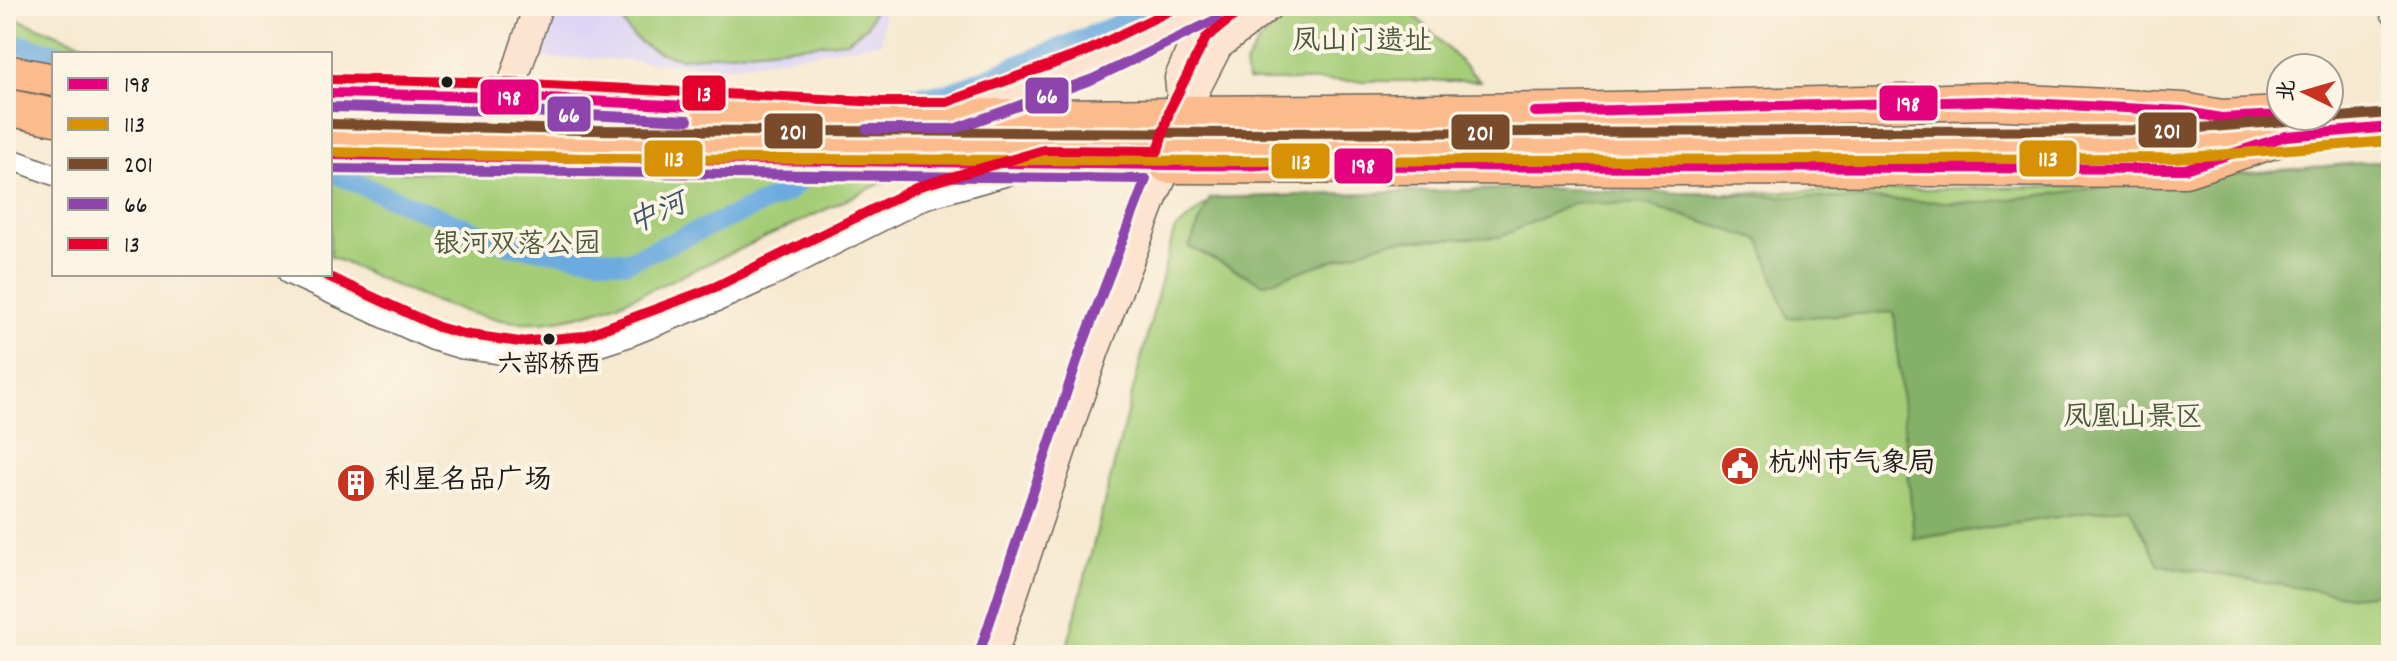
<svg xmlns="http://www.w3.org/2000/svg" width="2397" height="661" viewBox="0 0 2397 661" font-family="Dekko,'LXGW WenKai TC',sans-serif">
  <style>
    .built { fill: #ded5f6 }
    .green { fill: #a5cd78; stroke: #60744a; stroke-width: 2 }
    .forest { fill: #84b068; stroke: #506642; stroke-width: 2 }
    .lines { fill: none; stroke-linecap: round; stroke-linejoin: round }
    .canal { stroke: #6cabdf; stroke-width: 20 }
    .street-casing { stroke: #68645b; stroke-width: 23 }
    .secondary-casing { stroke: #68645b; stroke-width: 31 }
    .primary-casing { stroke: #68645b; stroke-width: 35 }
    .highway-casing { stroke: #68645b; stroke-width: 39 }
    .street { stroke: #fff; stroke-width: 20 }
    .secondary { stroke: #fde4d1; stroke-width: 28 }
    .primary { stroke: #fbbb8c; stroke-width: 32 }
    .highway { stroke: #fbbb8c; stroke-width: 36 }
    .highway-bridge-casing { stroke: #68645b; stroke-width: 39; stroke-linecap: butt }
    .highway-bridge { stroke: #fbbb8c; stroke-width: 36 }
    .bus-1-casing { stroke: #fcf5e5; stroke-width: 16 }
    .bus-2-casing { stroke: #fcf5e5; stroke-width: 16 }
    .bus-3-casing { stroke: #fcf5e5; stroke-width: 16 }
    .bus-4-casing { stroke: #fcf5e5; stroke-width: 16 }
    .bus-5-casing { stroke: #fcf5e5; stroke-width: 16 }
    .bus-1 { stroke: #e5007d; stroke-width: 10 }
    .bus-2 { stroke: #d69104; stroke-width: 10 }
    .bus-3 { stroke: #7a4b2a; stroke-width: 10 }
    .bus-4 { stroke: #8e44ad; stroke-width: 10 }
    .bus-5 { stroke: #e4002b; stroke-width: 10 }
    .bus-dot { fill: #1c1c1c; stroke: #fcf5e5; stroke-width: 3 }
    .labels { text-anchor: middle; dominant-baseline: central; stroke-width: 8; stroke-linejoin: round; paint-order: stroke }
    .bus-label { font-size: 26px; fill: #1c1c1c; stroke: #fcf5e5 }
    .park-label { font-size: 28px; fill: #4c5a3c; stroke: #fcf5e5 }
    .poi-label { font-size: 28px; fill: #1c1c1c; stroke: #fcf5e5; text-anchor: start }
    .water-label { font-size: 30px; font-style: italic; fill: #3c556a; stroke: #fcf5e5 }
    .line-badge { stroke: #fcf5e5; stroke-width: 3 }
    .badge-label { font-size: 22px; text-anchor: middle; font-weight: bold; fill: #fff }
  </style>
  <rect width="100%" height="100%" fill="#fcf5e5"/>
  <filter id="ink" filterUnits="userSpaceOnUse"><feTurbulence type="fractalNoise" baseFrequency=".0125" numOctaves="2"/><feDisplacementMap in="SourceGraphic" scale="16" xChannelSelector="R" yChannelSelector="G"/><feConvolveMatrix kernelMatrix="1 2 1 2 8 2 1 2 1" color-interpolation-filters="sRGB"/></filter>
  <filter id="wash" filterUnits="userSpaceOnUse"><feTurbulence type="fractalNoise" baseFrequency=".006" numOctaves="4" result="noise"/><feDisplacementMap in="SourceGraphic" scale="32" xChannelSelector="R" yChannelSelector="G"/><feGaussianBlur stdDeviation="1.8" result="paint"/><feColorMatrix in="noise" values="0 0 0 0 0 0 0 0 0 0 0 0 0 0 0 0 0 1.4 0 .05"/><feComposite in="paint" operator="in"/></filter>
  <g filter="url(#wash)">
    <rect width="100%" height="100%" fill="#f6e9d0"/>
    <polygon class="built" points="555,6 883,6 882,42 724,67 592,58 540,59"/>
    <g class="green">
      <path d="M 618,6 L 876,6 L 867,26 L 847,41 L 682,58 C 652,54 624,39 618,6 Z"/>
      <polygon points="1295,6 1405,6 1480,81 1247,81 1245,64 1258,43"/>
      <polygon points="6,15 111,54 91,54 6,33"/>
      <path d="M 330,172 L 902,173 C 838,204 774,234 709,263 C 646,291 578,330 507,321 C 445,312 386,281 330,256 Z"/>
      <polygon points="2391,173 2391,655 1065,655 1174,231 1207,203 2290,182"/>
    </g>
    <polygon class="forest" points="2391,160 2391,592 2350,596 2159,565 2129,506 1914,539 1894,312 1788,318 1760,240 1646,204 1574,203 1500,237 1390,241 1263,284 1189,247 1210,198 1534,188 1979,203 2136,183"/>
    <g class="lines">
      <g class="canal">
        <polyline points="6,42 60,54"/>
        <polyline points="870,117 892,97 947,94 1114,26 1156,6"/>
        <polyline points="330,171 379,193 509,245 626,262 786,193 837,147"/>
      </g>
    </g>
  </g>
  <g filter="url(#ink)">
    <g class="lines">
      <defs>
        <g id="street">
          <polyline points="2388,6 2391,13"/>
          <polyline points="6,157 54,175"/>
          <polyline points="289,274 433,340 460,348 519,356 551,355 587,350 627,337 720,300 766,279 924,199 1047,164"/>
        </g>
        <g id="secondary">
          <polyline points="508,97 538,6"/>
          <polyline points="962,111 1088,66 1211,6"/>
          <polyline points="1183,114 1218,46 1269,6"/>
          <polyline points="993,655 1094,353 1153,198 1168,165 1183,114 1179,78 1208,9"/>
        </g>
        <g id="primary">
          <polyline points="6,71 54,80"/>
          <polyline points="330,93 508,97 882,116 1183,114"/>
        </g>
        <g id="highway">
          <polyline points="6,107 54,117"/>
          <polyline points="1183,114 1567,111 1988,101 2183,111 2221,118 2281,115"/>
          <polyline points="1168,165 2185,169 2286,136 2391,127"/>
        </g>
      </defs>
      <use href="#street" class="street-casing"/>
      <use href="#secondary" class="secondary-casing"/>
      <use href="#primary" class="primary-casing"/>
      <use href="#highway" class="highway-casing"/>
      <use href="#street" class="street"/>
      <use href="#secondary" class="secondary"/>
      <use href="#primary" class="primary"/>
      <use href="#highway" class="highway"/>
      <defs>
        <path id="highway-bridge" d="M 330,138 C 945,152 1561,146 2176,144 L 2286,136"/>
      </defs>
      <use href="#highway-bridge" class="highway-bridge-casing"/>
      <use href="#highway-bridge" class="highway-bridge"/>
      <defs>
        <g id="bus-1">
          <polyline points="330,93 508,97 688,106"/>
          <polyline points="1535,112 1988,101 2183,111 2221,118 2281,115"/>
          <polyline points="330,155 1168,165 2185,169 2286,136 2391,127"/>
        </g>
        <polyline id="bus-2" points="330,152 579,158 1240,161 2176,158 2391,141"/>
        <polyline id="bus-3" points="330,124 579,130 1240,133 2175,130 2390,113"/>
        <g id="bus-4">
          <polyline points="330,107 507,111 688,120"/>
          <polyline points="867,129 954,129 1093,79 1217,19"/>
          <polyline points="330,169 1146,179 1081,349 980,651"/>
        </g>
        <g id="bus-5">
          <polyline points="330,79 509,83 882,102 947,102 1083,53 1179,6"/>
          <polyline points="323,274 438,327 463,334 520,342 584,336 715,287 920,186 1044,150 1158,151 1170,109 1206,38 1246,6"/>
        </g>
      </defs>
      <use href="#bus-1" class="bus-1-casing"/>
      <use href="#bus-2" class="bus-2-casing"/>
      <use href="#bus-3" class="bus-3-casing"/>
      <use href="#bus-4" class="bus-4-casing"/>
      <use href="#bus-5" class="bus-5-casing"/>
      <use href="#bus-1" class="bus-1"/>
      <use href="#bus-2" class="bus-2"/>
      <use href="#bus-3" class="bus-3"/>
      <use href="#bus-4" class="bus-4"/>
      <use href="#bus-5" class="bus-5"/>
    </g>
  </g>
  <defs>
    <symbol id="civic-disc" viewBox="-11 -11 22 22"><circle r="9.5" fill="#c8321e" stroke="#fcf5e5"/><path d="M-.6-6.5H3V-4.5H.6V-3L4-1V1h2V6H-6V1h2V-1L-.6-3ZM-1.2 2.5V6h2.4V2.5Z" fill="#fff"/></symbol>
    <symbol id="building-disc" viewBox="-11 -11 22 22"><circle r="9.5" fill="#c8321e" stroke="#fcf5e5"/><path d="M-4-6H4V6H1V3H-1V6H-4ZM-2.5-4.3h1.7v1.8h-1.7ZM.8-4.3h1.7v1.8H.8ZM-2.5-1h1.7V.8h-1.7ZM.8-1h1.7V.8H.8Z" fill="#fff"/></symbol>
  </defs>
  <g fill-rule="evenodd">
    <use href="#civic-disc" x="1718" y="444" width="44" height="44"/>
    <use href="#building-disc" x="334" y="461" width="44" height="44"/>
  </g>
  <g class="bus-dot">
    <circle cx="447" cy="82" r="7"/>
    <circle cx="549" cy="339" r="7"/>
  </g>
  <g class="labels">
    <g class="bus-label">
      <text x="549" y="366">六部桥西</text>
    </g>
    <g class="park-label">
      <text x="1362" y="44">凤山门遗址</text>
      <text x="517" y="247">银河双落公园</text>
      <text x="2133" y="420">凤凰山景区</text>
    </g>
    <g class="poi-label">
      <text x="1768" y="466">杭州市气象局</text>
      <text x="384" y="483">利星名品广场</text>
    </g>
    <g class="water-label">
      <text transform="translate(658 216) rotate(-23)">中河</text>
    </g>
  </g>
  <g class="line-badge">
    <rect x="681" y="74" width="46" height="38" rx="8" fill="#e4002b"/>
    <rect x="1024" y="76" width="46" height="39" rx="8" fill="#8e44ad"/>
    <rect x="479" y="78" width="61" height="38" rx="8" fill="#e5007d"/>
    <rect x="1878" y="84" width="61" height="38" rx="8" fill="#e5007d"/>
    <rect x="546" y="95" width="46" height="38" rx="8" fill="#8e44ad"/>
    <rect x="2137" y="111" width="61" height="38" rx="8" fill="#7a4b2a"/>
    <rect x="763" y="112" width="61" height="38" rx="8" fill="#7a4b2a"/>
    <rect x="1450" y="113" width="61" height="38" rx="8" fill="#7a4b2a"/>
    <rect x="2018" y="139" width="60" height="39" rx="8" fill="#d69104"/>
    <rect x="643" y="139" width="61" height="39" rx="8" fill="#d69104"/>
    <rect x="1270" y="142" width="61" height="38" rx="8" fill="#d69104"/>
    <rect x="1333" y="147" width="61" height="38" rx="8" fill="#e5007d"/>
  </g>
  <g class="badge-label">
    <text x="704" y="101">13</text>
    <text x="1047" y="103">66</text>
    <text x="509" y="105">198</text>
    <text x="1908" y="111">198</text>
    <text x="569" y="122">66</text>
    <text x="2167" y="138">201</text>
    <text x="793" y="139">201</text>
    <text x="1480" y="140">201</text>
    <text x="2048" y="166">113</text>
    <text x="674" y="166">113</text>
    <text x="1301" y="169">113</text>
    <text x="1363" y="173">198</text>
  </g>
  <rect width="2397" height="661" fill="none" stroke="#fcf5e5" stroke-width="32"/>
  <rect x="52" y="52" width="280" height="224" fill="#fcf5e5" stroke="#a29e95" stroke-width="2"/>
  <rect x="68" y="78" width="40" height="12" fill="#e5007d" stroke="#a29e95" stroke-width="2"/>
  <text x="124" y="92" font-size="24" fill="#1c1c1c">198</text>
  <rect x="68" y="118" width="40" height="12" fill="#d69104" stroke="#a29e95" stroke-width="2"/>
  <text x="124" y="132" font-size="24" fill="#1c1c1c">113</text>
  <rect x="68" y="158" width="40" height="12" fill="#7a4b2a" stroke="#a29e95" stroke-width="2"/>
  <text x="124" y="172" font-size="24" fill="#1c1c1c">201</text>
  <rect x="68" y="198" width="40" height="12" fill="#8e44ad" stroke="#a29e95" stroke-width="2"/>
  <text x="124" y="212" font-size="24" fill="#1c1c1c">66</text>
  <rect x="68" y="238" width="40" height="12" fill="#e4002b" stroke="#a29e95" stroke-width="2"/>
  <text x="124" y="252" font-size="24" fill="#1c1c1c">13</text>
  <g transform="translate(2305 92) rotate(275)"><circle r="38" fill="#fcf5e5" stroke="#a29e95" stroke-width="2"/>
  <path d="M0-6L14 30L0 20L-14 30Z" fill="#c8321e"/>
  <text y="-12" font-size="22" font-weight="bold" text-anchor="middle" fill="#1c1c1c">北</text>
  </g>
</svg>
